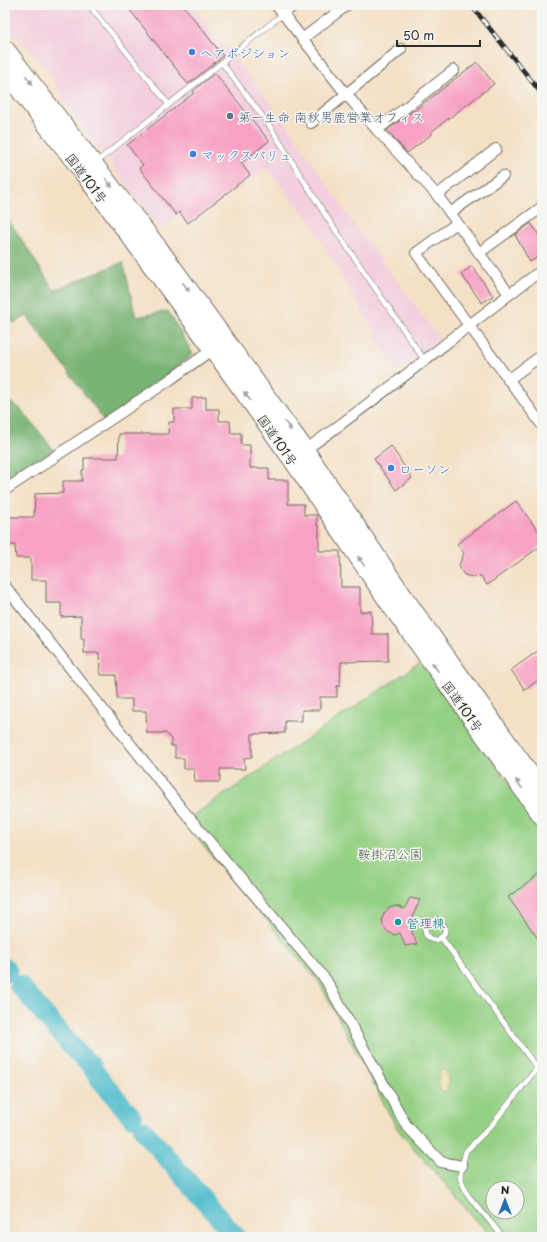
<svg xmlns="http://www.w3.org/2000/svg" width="547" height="1242" viewBox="0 0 547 1242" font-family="'Playpen Sans','Klee One',sans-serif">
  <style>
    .built { fill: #f3cfdf }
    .green { fill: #95d185; stroke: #607e58; fill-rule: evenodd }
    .forest { fill: #78b372; stroke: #526f4e }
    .sand { fill: #eeda9e; stroke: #8c8264 }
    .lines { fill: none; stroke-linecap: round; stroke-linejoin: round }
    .river { stroke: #50bccc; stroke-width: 20 }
    .building { fill: #f7a2c5 }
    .lane-casing { stroke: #716a61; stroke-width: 6 }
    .street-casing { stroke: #716a61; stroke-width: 12 }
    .highway-casing { stroke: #716a61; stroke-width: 20 }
    .lane { stroke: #fff; stroke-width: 5 }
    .street { stroke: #fff; stroke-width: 10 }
    .highway { stroke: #fff; stroke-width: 18 }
    .rail-casing { stroke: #2b2b2b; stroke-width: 4.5 }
    .rail { stroke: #f6f6f2; stroke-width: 3; stroke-dasharray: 9; stroke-linecap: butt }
    .oneway { fill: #a0a0a0 }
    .shop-dot { fill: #3f7fe0; stroke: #f6f6f2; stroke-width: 1.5 }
    .service-dot { fill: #5c6f8a; stroke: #f6f6f2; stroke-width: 1.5 }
    .culture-dot { fill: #0f9aa8; stroke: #f6f6f2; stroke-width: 1.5 }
    .labels { text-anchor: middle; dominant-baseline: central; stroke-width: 3; stroke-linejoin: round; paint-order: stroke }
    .shop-label { font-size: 13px; fill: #366cbe; stroke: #f6f6f2; text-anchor: start }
    .service-label { font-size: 13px; fill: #4e5e75; stroke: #f6f6f2; text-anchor: start }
    .street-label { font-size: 13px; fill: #2b2b2b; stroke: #f6f6f2 }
    .park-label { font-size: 13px; fill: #4b5d46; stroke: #f6f6f2 }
    .culture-label { font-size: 13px; fill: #0d838f; stroke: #f6f6f2; text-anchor: start }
  </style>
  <rect width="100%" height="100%" fill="#f6f6f2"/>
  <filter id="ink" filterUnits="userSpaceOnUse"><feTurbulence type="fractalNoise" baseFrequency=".025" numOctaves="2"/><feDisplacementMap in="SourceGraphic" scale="8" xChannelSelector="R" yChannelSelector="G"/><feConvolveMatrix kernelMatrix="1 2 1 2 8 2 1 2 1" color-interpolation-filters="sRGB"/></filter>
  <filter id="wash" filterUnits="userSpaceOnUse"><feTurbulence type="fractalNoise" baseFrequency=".012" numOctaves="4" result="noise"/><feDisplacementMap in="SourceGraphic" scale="16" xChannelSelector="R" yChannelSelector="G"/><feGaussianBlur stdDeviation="0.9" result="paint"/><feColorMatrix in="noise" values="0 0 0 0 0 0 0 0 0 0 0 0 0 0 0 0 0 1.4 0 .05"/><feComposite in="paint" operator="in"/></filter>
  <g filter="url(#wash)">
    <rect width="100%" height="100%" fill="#f4e0c5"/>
    <polygon class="built" points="5,5 191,5 285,122 357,228 440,339 397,371 308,218 266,168 188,224 180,214 160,229 64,101 52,76 23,41 5,28"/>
    <path class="green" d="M 423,661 L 542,830 L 542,1237 L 491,1237 L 398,1130 L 319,982 L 183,822 ZM 493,1188 L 517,1188 L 517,1212 L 493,1212 Z"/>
    <g class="forest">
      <polygon points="5,214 54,290 123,262 136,317 168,311 193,354 106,423 27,316 14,323 5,317"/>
      <polygon points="5,399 20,408 54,450 5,483"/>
    </g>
    <polygon class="sand" points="443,1070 446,1071 448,1077 448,1088 445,1091 441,1091 438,1083 438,1075"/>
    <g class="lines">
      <g class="river">
        <polyline points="5,968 8,972"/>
        <polyline points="19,985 79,1055 90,1064 99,1078 132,1117"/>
        <polyline points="143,1130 236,1237"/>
      </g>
    </g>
    <g id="blocks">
      <g class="building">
        <polygon points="126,5 183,5 223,56 188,84"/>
        <polygon points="477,62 494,84 431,132 432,134 407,153 387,130 419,107"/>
        <polygon points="215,73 269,141 241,163 250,175 188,223 179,212 176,215 139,168 143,165 127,145 194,93 193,91"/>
        <polygon points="531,223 542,240 542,254 530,262 515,235"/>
        <polygon points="472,266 493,296 482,303 461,274"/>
        <polygon points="206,397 206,409 219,409 219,421 230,421 231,433 241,433 241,445 250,445 250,468 269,468 269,480 288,480 288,504 304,504 304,515 317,515 317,526 319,526 319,551 340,551 341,587 360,587 360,612 371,611 372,634 388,634 388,661 341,662 340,686 337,686 337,697 320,697 320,710 302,710 302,721 285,721 285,733 252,734 252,757 244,758 245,769 220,769 220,782 195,782 194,769 184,769 184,758 175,758 175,746 171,746 171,739 166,733 147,733 146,711 132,711 132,699 117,699 116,675 100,675 99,653 84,653 84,639 81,639 81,616 61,617 61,603 46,603 46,580 31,580 31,558 16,558 15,545 5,545 5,517 34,517 35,494 63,493 63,481 82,481 82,470 84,470 84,458 118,458 119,434 168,434 169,422 174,422 174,409 192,409 192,398"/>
        <polygon points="391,446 412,478 396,490 374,459"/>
        <polygon points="516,501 542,536 542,545 487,585 481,576 472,577 464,575 462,572 459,565 464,553 457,544"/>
        <polygon points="542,648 542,677 525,690 511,670"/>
        <polygon points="542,873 542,944 508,897"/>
        <polygon points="410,898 420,900 414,913 412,932 417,944 405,946 400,933 395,935 388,932 383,926 382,919 384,913 389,908 396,906 404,909"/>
      </g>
    </g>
  </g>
  <g filter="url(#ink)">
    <use href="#blocks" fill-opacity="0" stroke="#716a61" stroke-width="1"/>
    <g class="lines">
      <defs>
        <g id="lane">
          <polyline points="89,5 169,105"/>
          <polyline points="222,63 269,125 326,216 425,361"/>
          <polyline points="95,163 283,14"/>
          <circle cx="435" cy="930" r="10"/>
          <polyline points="441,937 537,1068"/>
          <polyline points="503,1237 467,1194 460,1177 462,1166 466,1151 491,1126 537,1068 542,1064"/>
        </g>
        <g id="street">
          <polyline points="276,5 346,94 377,130 437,195 509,294"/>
          <polyline points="283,14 294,5"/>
          <polyline points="302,39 347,5"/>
          <polyline points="311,123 401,49"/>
          <polyline points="377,130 454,70"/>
          <polyline points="437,195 496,149"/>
          <polyline points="450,213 503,176"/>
          <polyline points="457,223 416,253 542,425"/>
          <polyline points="479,253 542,207"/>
          <polyline points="508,380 542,355"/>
          <path d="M 302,452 C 385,395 461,329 542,270"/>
          <polyline points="5,490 171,379 213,349"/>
          <polyline points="5,586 182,809 326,980 406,1125 441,1162 462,1166"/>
        </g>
        <g id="highway">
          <polyline points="5,49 159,249 305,450 405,599 542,791"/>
          <polyline points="5,71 83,172 213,349 292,459 390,604 542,816"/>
        </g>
      </defs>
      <use href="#lane" class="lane-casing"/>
      <use href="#street" class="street-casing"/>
      <use href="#highway" class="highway-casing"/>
      <use href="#lane" class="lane"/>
      <use href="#street" class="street"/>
      <use href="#highway" class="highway"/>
      <defs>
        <polyline id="rail" points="471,5 542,94"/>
      </defs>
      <use href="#rail" class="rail-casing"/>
      <use href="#rail" class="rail"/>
    </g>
    <defs><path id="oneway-solid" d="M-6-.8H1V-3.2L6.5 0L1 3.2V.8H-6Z"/></defs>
    <g class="oneway">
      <use href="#oneway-solid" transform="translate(29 80) rotate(52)"/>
      <use href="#oneway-solid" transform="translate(109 183) rotate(53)"/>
      <use href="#oneway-solid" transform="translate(186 287) rotate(54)"/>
      <use href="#oneway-solid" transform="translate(247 396) rotate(-126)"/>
      <use href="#oneway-solid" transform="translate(288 426) rotate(54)"/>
      <use href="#oneway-solid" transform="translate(361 561) rotate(-124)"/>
      <use href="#oneway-solid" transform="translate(435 667) rotate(-126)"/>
      <use href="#oneway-solid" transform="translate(519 784) rotate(-126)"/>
    </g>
  </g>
  <g class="shop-dot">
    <circle cx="192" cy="52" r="4"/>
    <circle cx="193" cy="154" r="4"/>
    <circle cx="391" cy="468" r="4"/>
  </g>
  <circle class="service-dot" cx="230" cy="116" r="4"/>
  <circle class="culture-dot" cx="398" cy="922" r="4"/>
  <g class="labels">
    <g class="shop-label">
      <text x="200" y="52">ヘアポジション</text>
      <text x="201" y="154">マックスバリュ</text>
      <text x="399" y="468">ローソン</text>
    </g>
    <g class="service-label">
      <text x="238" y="116">第一生命 南秋男鹿営業オフィス</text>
    </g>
    <g class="street-label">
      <text transform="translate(87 178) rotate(53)">国道101号</text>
      <text transform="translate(278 440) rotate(55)">国道101号</text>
      <text transform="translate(463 706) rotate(54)">国道101号</text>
    </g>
    <g class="park-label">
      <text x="390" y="853">鞍掛沼公園</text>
    </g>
    <g class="culture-label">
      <text x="406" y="922">管理棟</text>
    </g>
  </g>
  <rect width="547" height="1242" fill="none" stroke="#f6f6f2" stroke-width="20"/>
  <g transform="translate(505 1200)"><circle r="19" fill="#f6f6f2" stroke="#a5a5a2"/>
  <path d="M0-3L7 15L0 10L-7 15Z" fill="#1f6fb2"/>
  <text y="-6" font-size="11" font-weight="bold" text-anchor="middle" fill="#2b2b2b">N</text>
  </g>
  <path d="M397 40v6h83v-6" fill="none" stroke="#2b2b2b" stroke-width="2"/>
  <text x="403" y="40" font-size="12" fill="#2b2b2b" stroke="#f6f6f2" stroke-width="3" paint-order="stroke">50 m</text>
</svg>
